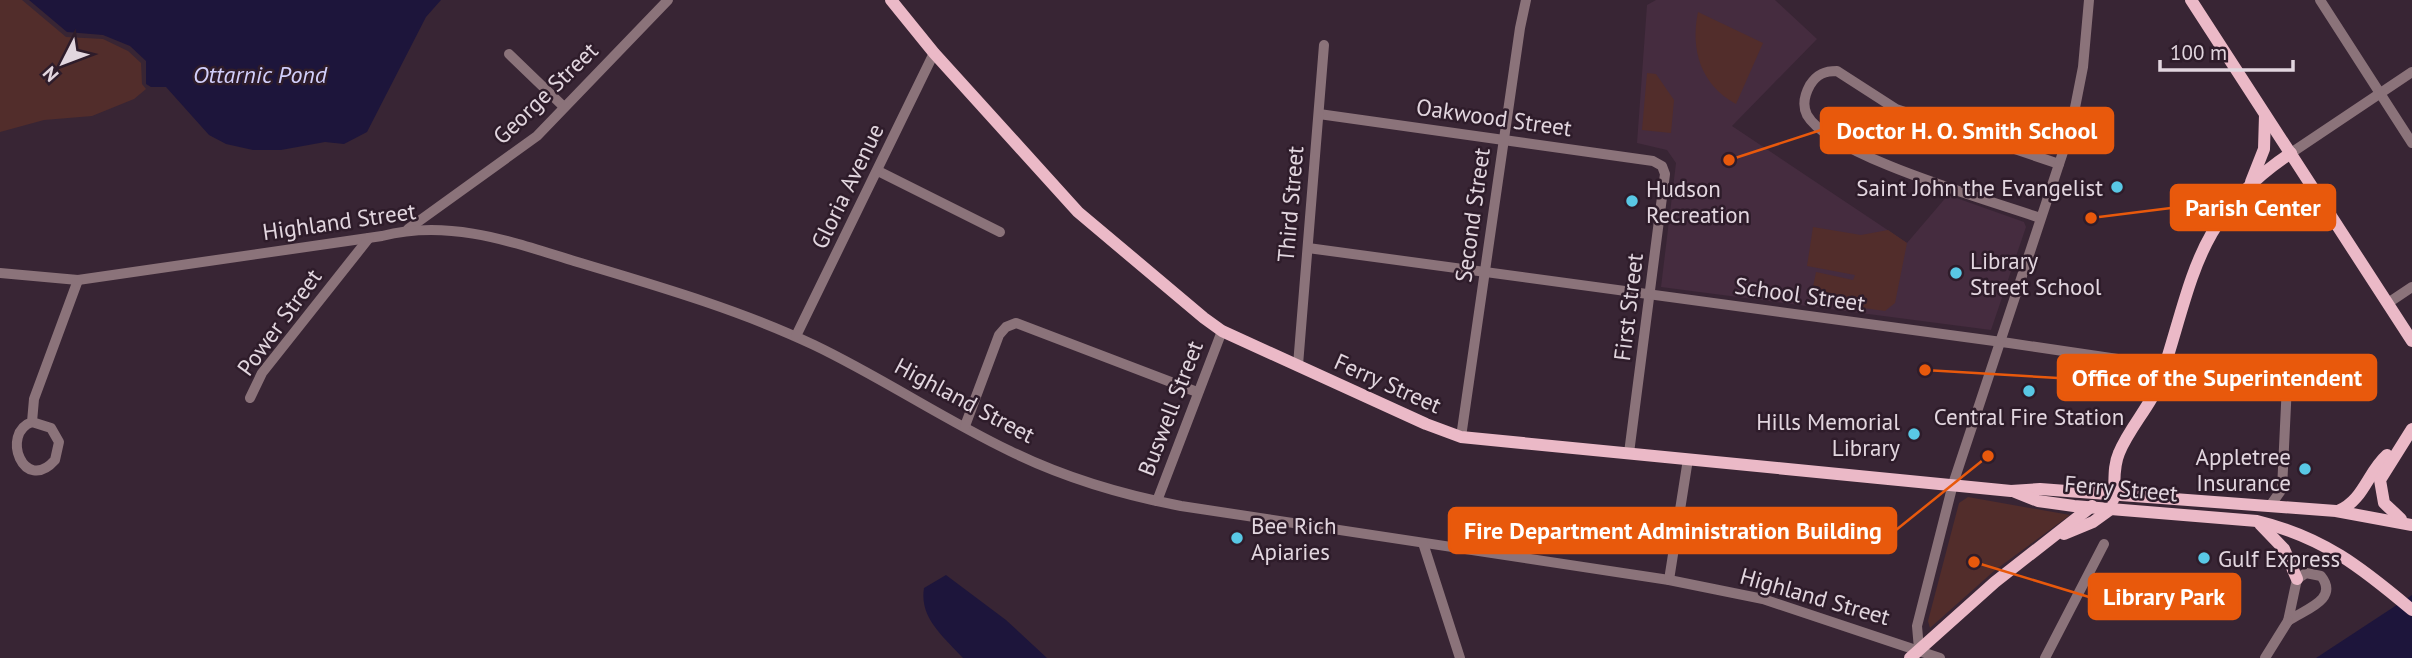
<svg xmlns="http://www.w3.org/2000/svg" width="2412" height="658" viewBox="0 0 2412 658" font-family="'PT Sans',sans-serif">
  <style>
    .built { fill: #452c3f }
    .green { fill: #522d2b }
    .water { fill: #1d153b }
    .lines { fill: none; stroke-linecap: round; stroke-linejoin: round }
    .minor { stroke: #8b737a; stroke-width: 10 }
    .major { stroke: #ebb9c7; stroke-width: 12 }
    .poi-dot { fill: #59c8e5; stroke: #2e1c2a; stroke-width: 2.5 }
    .labels { text-anchor: middle; dominant-baseline: central; stroke-width: 5; stroke-linejoin: round; paint-order: stroke }
    .street-label { font-size: 23px; fill: #e2d6df; stroke: #2e1c2a }
    .poi-label { font-size: 23px; fill: #e2d6df; stroke: #2e1c2a; text-anchor: start }
    .water-label { font-size: 24px; font-style: italic; fill: #d2cffb; stroke: #2e1c2a }
    .leader { fill: none; stroke: #e8590c; stroke-width: 2.5 }
    .callout-dot { fill: #e8590c; stroke: #2e1c2a; stroke-width: 2.5 }
    .callout { fill: #e8590c; stroke: #e8590c; stroke-width: 2.5 }
    .callout-label { font-size: 24px; text-anchor: middle; font-weight: bold; fill: #fff }
  </style>
  <rect width="100%" height="100%" fill="#382534"/>
  <polygon class="built" points="1656,0 1775,0 1817,39 1732,126 1907,243 1948,195 2024,222 2026,227 1991,330 1661,287 1676,163 1667,150 1637,143 1647,5"/>
  <g class="green">
    <polygon points="0,0 22,0 66,37 103,39 128,51 141,63 142,84 146,89 134,99 92,116 44,120 0,132"/>
    <path d="M 1698,12 L 1763,43 L 1736,104 C 1701,85 1690,50 1698,12 Z"/>
    <polygon points="1647,73 1656,74 1674,100 1671,133 1642,130"/>
    <polygon points="1813,227 1861,235 1888,230 1907,243 1895,303 1885,311 1849,306 1849,300 1812,292 1816,272 1853,280 1855,275 1807,266"/>
    <polygon points="1968,497 2070,515 1994,571 1930,628 1928,621 1959,503"/>
  </g>
  <g class="water">
    <polygon points="29,0 441,0 426,17 367,132 344,144 325,142 281,150 253,150 226,144 209,135 166,87 151,87 146,84 146,61 130,46 103,35 67,32"/>
    <path d="M 946,575 L 1006,620 L 1047,658 L 963,658 C 944,637 919,618 924,588 Z"/>
    <polygon points="2412,595 2412,658 2316,658"/>
  </g>
  <g class="lines">
    <g class="minor">
      <polyline points="2320,0 2412,143"/>
      <polyline points="509,54 564,107"/>
      <polyline points="1319,114 1653,161 1662,166 1665,174 1629,453"/>
      <polyline points="2291,153 2412,72"/>
      <polyline points="878,171 1000,232"/>
      <path d="M 2040,218 C 1992,201 1830,156 1807,115 C 1802,105 1805,94 1810,85 C 1817,74 1825,71 1837,71 L 1896,109 L 2059,164"/>
      <polyline points="408,229 537,136 668,0"/>
      <polyline points="1308,248 2009,343 2287,384 2282,489 2270,506"/>
      <path d="M 0,273 L 78,280 L 382,236 C 448,219 510,241 574,261 C 654,285 738,309 814,345 C 881,377 943,419 1010,451 C 1063,477 1123,495 1181,506 L 1669,580 L 1763,599 L 1940,658"/>
      <polyline points="2388,303 2412,287"/>
      <polyline points="796,336 934,53"/>
      <polyline points="1298,365 1324,45"/>
      <polyline points="250,398 262,373 369,238"/>
      <path d="M 32,422 L 51,428 L 59,442 L 55,460 C 24,495 0,433 32,422 L 34,399 L 78,280"/>
      <polyline points="965,426 999,335 1006,327 1016,323 1197,392"/>
      <polyline points="1461,437 1520,28 1526,0"/>
      <polyline points="1157,501 1222,331"/>
      <polyline points="1423,543 1460,658"/>
      <path d="M 2306,573 L 2321,576 C 2340,600 2303,610 2288,621 L 2297,579 Z"/>
      <polyline points="1669,580 1688,459"/>
      <polyline points="1919,649 1917,626 1953,484 2071,128 2083,67 2089,0"/>
      <polyline points="2045,658 2104,544"/>
      <polyline points="2265,658 2288,621"/>
    </g>
    <g class="major">
      <polyline points="891,0 934,53 1078,212 1204,318 1222,331 1426,424 1461,437 2011,491 2040,489 2336,511 2412,525"/>
      <polyline points="2191,0 2412,341"/>
      <polyline points="2251,182 2264,149 2265,115"/>
      <path d="M 2015,492 L 2038,501 L 2074,506 L 2257,521 C 2323,537 2361,567 2412,610"/>
      <path d="M 2113,500 C 2116,484 2112,469 2119,453 C 2130,426 2152,405 2161,378 C 2194,277 2195,217 2291,153"/>
      <path d="M 2338,511 C 2364,500 2367,473 2387,455"/>
      <polyline points="2401,519 2384,503 2380,480 2412,429"/>
      <polyline points="2260,524 2284,549 2297,579"/>
      <polyline points="2064,534 2093,522 2111,509"/>
      <polyline points="1910,658 1995,582 2092,506"/>
    </g>
  </g>
  <g class="poi-dot">
    <circle cx="2117" cy="187" r="7"/>
    <circle cx="1632" cy="201" r="7"/>
    <circle cx="1956" cy="273" r="7"/>
    <circle cx="2029" cy="391" r="7"/>
    <circle cx="1914" cy="434" r="7"/>
    <circle cx="2305" cy="469" r="7"/>
    <circle cx="1237" cy="538" r="7"/>
    <circle cx="2204" cy="558" r="7"/>
  </g>
  <g class="labels">
    <g class="street-label">
      <text transform="translate(545 93) rotate(-44)">George Street</text>
      <text transform="translate(1494 117) rotate(8)">Oakwood Street</text>
      <text transform="translate(847 186) rotate(-64)">Gloria Avenue</text>
      <text transform="translate(1290 204) rotate(-85)">Third Street</text>
      <text transform="translate(1472 215) rotate(-82)">Second Street</text>
      <text transform="translate(339 221) rotate(-8)">Highland Street</text>
      <text transform="translate(1800 294) rotate(8)">School Street</text>
      <text transform="translate(1628 307) rotate(-83)">First Street</text>
      <text transform="translate(279 322) rotate(-54)">Power Street</text>
      <text transform="translate(1388 383) rotate(24)">Ferry Street</text>
      <text transform="translate(965 400) rotate(28)">Highland Street</text>
      <text transform="translate(1170 408) rotate(-69)">Buswell Street</text>
      <text transform="translate(2121 488) rotate(5)">Ferry Street</text>
      <text transform="translate(1815 596) rotate(16)">Highland Street</text>
    </g>
    <g class="poi-label">
      <text x="2103" y="187" text-anchor="end">Saint John the Evangelist</text>
      <text x="1646" y="188">Hudson<tspan x="1646" dy="26">Recreation</tspan></text>
      <text x="1970" y="260">Library<tspan x="1970" dy="26">Street School</tspan></text>
      <text x="2029" y="416" text-anchor="middle">Central Fire Station</text>
      <text x="1900" y="421" text-anchor="end">Hills Memorial<tspan x="1900" dy="26">Library</tspan></text>
      <text x="2291" y="456" text-anchor="end">Appletree<tspan x="2291" dy="26">Insurance</tspan></text>
      <text x="1251" y="525">Bee Rich<tspan x="1251" dy="26">Apiaries</tspan></text>
      <text x="2218" y="558">Gulf Express</text>
    </g>
    <g class="water-label">
      <text x="260" y="74">Ottarnic Pond</text>
    </g>
  </g>
  <path class="leader" d="M1729 160L1821 130M2091 218L2171 208M1925 370L2058 378M1988 456L1896 530M1974 562L2089 597"/>
  <g class="callout-dot">
    <circle cx="1729" cy="160" r="7"/>
    <circle cx="2091" cy="218" r="7"/>
    <circle cx="1925" cy="370" r="7"/>
    <circle cx="1988" cy="456" r="7"/>
    <circle cx="1974" cy="562" r="7"/>
  </g>
  <g class="callout">
    <rect x="1821" y="108" width="292" height="45" rx="7"/>
    <rect x="2171" y="185" width="164" height="45" rx="7"/>
    <rect x="2058" y="355" width="318" height="45" rx="7"/>
    <rect x="1449" y="508" width="447" height="45" rx="7"/>
    <rect x="2089" y="574" width="151" height="45" rx="7"/>
  </g>
  <g class="callout-label">
    <text x="1967" y="139">Doctor H. O. Smith School</text>
    <text x="2253" y="216">Parish Center</text>
    <text x="2217" y="386">Office of the Superintendent</text>
    <text x="1673" y="539">Fire Department Administration Building</text>
    <text x="2164" y="605">Library Park</text>
  </g>
  <g transform="translate(63 63) rotate(228)" stroke="#2e1c2a" stroke-width="5" paint-order="stroke">
  <path d="M0-5L12 26L0 18L-12 26Z" fill="#e2d6df"/>
  <text y="-10" font-size="19" font-weight="bold" text-anchor="middle" fill="#e2d6df">N</text>
  </g>
  <path d="M2160 60v10h133v-10" fill="none" stroke="#e2d6df" stroke-width="3.5"/>
  <text x="2170" y="60" font-size="21" fill="#e2d6df" stroke="#2e1c2a" stroke-width="5" paint-order="stroke">100 m</text>
</svg>
